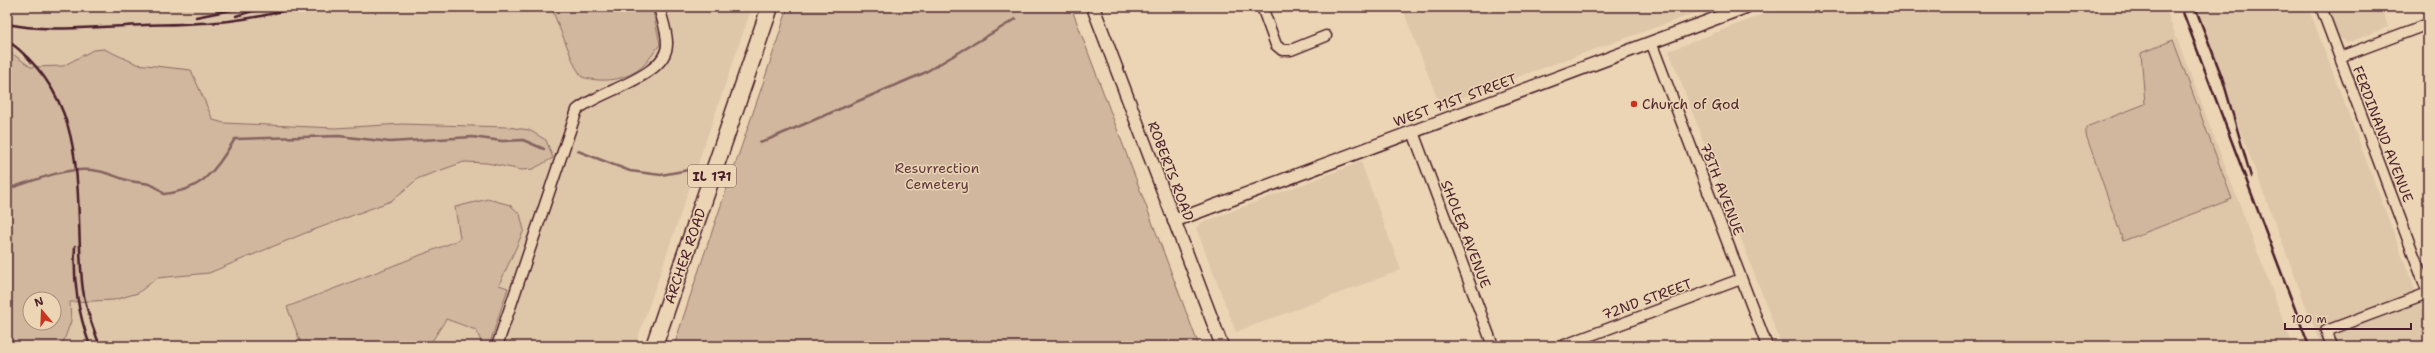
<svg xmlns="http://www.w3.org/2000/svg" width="2435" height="353" viewBox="0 0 2435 353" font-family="'Shantell Sans',sans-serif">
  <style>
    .built { fill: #dec6a9; fill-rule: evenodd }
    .green { fill: #d0b79e; stroke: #8d6b64; fill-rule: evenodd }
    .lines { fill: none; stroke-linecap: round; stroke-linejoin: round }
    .stream { stroke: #85625e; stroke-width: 2.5 }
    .minor-casing { stroke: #4a1f2b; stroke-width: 13 }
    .tertiary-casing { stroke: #4a1f2b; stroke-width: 15 }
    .primary-casing { stroke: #4a1f2b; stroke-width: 19 }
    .minor { stroke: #ebd5b4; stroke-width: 10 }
    .tertiary { stroke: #ebd5b4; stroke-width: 12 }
    .primary { stroke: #ebd5b4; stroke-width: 16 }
    .rail { stroke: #4a1f2b; stroke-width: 2.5 }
    .poi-dot { fill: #c8321e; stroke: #ebd5b4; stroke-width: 1.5 }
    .labels { text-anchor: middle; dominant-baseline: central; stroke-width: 3; stroke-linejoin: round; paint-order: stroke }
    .shield { fill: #ebd5b4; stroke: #7a5654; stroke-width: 1 }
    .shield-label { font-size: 13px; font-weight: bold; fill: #4a1f2b }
    .street-label { font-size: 14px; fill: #4a1f2b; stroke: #ebd5b4 }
    .poi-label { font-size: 14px; fill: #4a1f2b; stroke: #ebd5b4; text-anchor: start }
    .park-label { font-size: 14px; fill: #5e363c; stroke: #ebd5b4 }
  </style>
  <rect width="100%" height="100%" fill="#ebd5b4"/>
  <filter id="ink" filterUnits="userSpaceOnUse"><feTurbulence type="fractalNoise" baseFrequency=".025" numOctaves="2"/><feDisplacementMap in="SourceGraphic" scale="8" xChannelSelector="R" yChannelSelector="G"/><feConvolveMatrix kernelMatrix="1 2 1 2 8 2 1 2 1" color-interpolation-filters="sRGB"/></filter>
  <g filter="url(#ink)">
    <g class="built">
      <path d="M 7,7 L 752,7 L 635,346 L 7,346 ZM 30,299 L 54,299 L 54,323 L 30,323 Z"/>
      <polygon points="1402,7 1712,7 1440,105"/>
      <polygon points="1782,7 2165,7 2293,346 1782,346 1669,51"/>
      <polygon points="2194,7 2308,7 2428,324 2428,346 2321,346"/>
      <polygon points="2328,7 2381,7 2388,27 2347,43 2339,37"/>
      <polygon points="1361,162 1401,270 1236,332 1196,228 1201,223"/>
    </g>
    <g class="green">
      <path d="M 551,7 L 652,7 L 660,44 C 655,51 649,60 643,66 C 626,81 602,83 582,77 L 575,66 Z"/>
      <path d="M 788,7 L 1071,7 L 1199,346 L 674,346 C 710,232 752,121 788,7 Z"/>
      <polygon points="2173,40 2232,199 2123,241 2086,135 2086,127 2145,104 2141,53"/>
      <path d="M 104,49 L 137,64 L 191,70 L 213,120 L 224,123 L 335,128 L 402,124 L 508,127 L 529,130 L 546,140 L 553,158 L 533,169 L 522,170 L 487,163 L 464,162 L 419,178 L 391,201 L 303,234 L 209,273 L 157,278 L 138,293 L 114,300 L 70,302 L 71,321 L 62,346 L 7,346 L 7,50 L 31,67 L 63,66 L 93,50 ZM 30,299 L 54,299 L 54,323 L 30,323 Z"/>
      <polygon points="488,199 510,205 520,214 524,230 499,285 508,288 489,346 483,346 476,330 446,319 429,346 302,346 287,307 454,242 460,238 455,207"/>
    </g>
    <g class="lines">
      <g class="stream">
        <polyline points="760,143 924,73 1016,19"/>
        <polyline points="578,151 630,171 661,175 694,169"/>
        <path d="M 7,189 C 35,181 68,165 98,171 C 109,173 119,178 130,181 C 146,184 151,181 164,194 C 204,190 215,170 235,139 L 339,136 L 390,142 L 472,137 L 502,141 L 523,140 L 544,149"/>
      </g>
      <defs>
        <g id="minor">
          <polyline points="1262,7 1276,45 1282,50 1291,50 1326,36"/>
          <polyline points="2321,7 2428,293"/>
          <polyline points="1651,42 1767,346"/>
          <polyline points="2340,57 2428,24"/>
          <polyline points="1413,132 1493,346"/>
          <path d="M 497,346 L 577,110 C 598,91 668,77 667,43 C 667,31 662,19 659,7"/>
          <polyline points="1562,346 1741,279"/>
          <polyline points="2332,346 2326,331 2428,293"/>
        </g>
        <g id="tertiary">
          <polyline points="1093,7 1222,346"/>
          <polyline points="1174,221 1746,7"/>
        </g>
        <polyline id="primary" points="654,346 770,7"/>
      </defs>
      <use href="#minor" class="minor-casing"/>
      <use href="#tertiary" class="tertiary-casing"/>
      <use href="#primary" class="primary-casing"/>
      <use href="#minor" class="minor"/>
      <use href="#tertiary" class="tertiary"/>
      <use href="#primary" class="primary"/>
      <g class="rail">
        <polyline points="2181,7 2309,346"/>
        <polyline points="2195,7 2222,77 2251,177"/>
        <polyline points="236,16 266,7"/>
        <polyline points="196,17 246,7"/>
        <path d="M 7,24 C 46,32 86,27 125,26 C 181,23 241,26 294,7"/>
        <path d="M 7,40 C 92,102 74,192 82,282 C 84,304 92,325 100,346"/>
        <path d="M 75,246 C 73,282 78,312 90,346"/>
      </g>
    </g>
  </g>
  <circle class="poi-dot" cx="1634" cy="104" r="4"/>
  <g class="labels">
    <rect class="shield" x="688" y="165" width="48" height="22" rx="3"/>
    <g class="shield-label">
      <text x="712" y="176">IL 171</text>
    </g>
    <g class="street-label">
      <text transform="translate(1455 100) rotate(-20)">WEST 71ST STREET</text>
      <text transform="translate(2383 134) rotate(69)">FERDINAND AVENUE</text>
      <text transform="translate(1171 171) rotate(69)">ROBERTS ROAD</text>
      <text transform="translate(1722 189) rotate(69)">78TH AVENUE</text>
      <text transform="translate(1466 234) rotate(69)">SHOLER AVENUE</text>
      <text transform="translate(685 256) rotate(-71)">ARCHER ROAD</text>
      <text transform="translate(1647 299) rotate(-20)">72ND STREET</text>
    </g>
    <g class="poi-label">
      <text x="1642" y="104">Church of God</text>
    </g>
    <g class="park-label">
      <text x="937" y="168">Resurrection<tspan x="937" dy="16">Cemetery</tspan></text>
    </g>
  </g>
  <rect width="2435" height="353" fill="none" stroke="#ebd5b4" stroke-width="24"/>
  <rect x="12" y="12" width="2411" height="329" fill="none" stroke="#4a1f2b" stroke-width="1.5" filter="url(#ink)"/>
  <g transform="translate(42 311) rotate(341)"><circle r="19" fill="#ebd5b4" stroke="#ab8c7d"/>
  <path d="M0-3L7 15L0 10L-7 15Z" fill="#c8321e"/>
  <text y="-6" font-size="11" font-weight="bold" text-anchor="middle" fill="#4a1f2b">N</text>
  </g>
  <path d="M2285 323v6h126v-6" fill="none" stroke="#4a1f2b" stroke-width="2"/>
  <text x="2291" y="323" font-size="12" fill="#4a1f2b" stroke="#ebd5b4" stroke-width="3" paint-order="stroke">100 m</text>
</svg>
